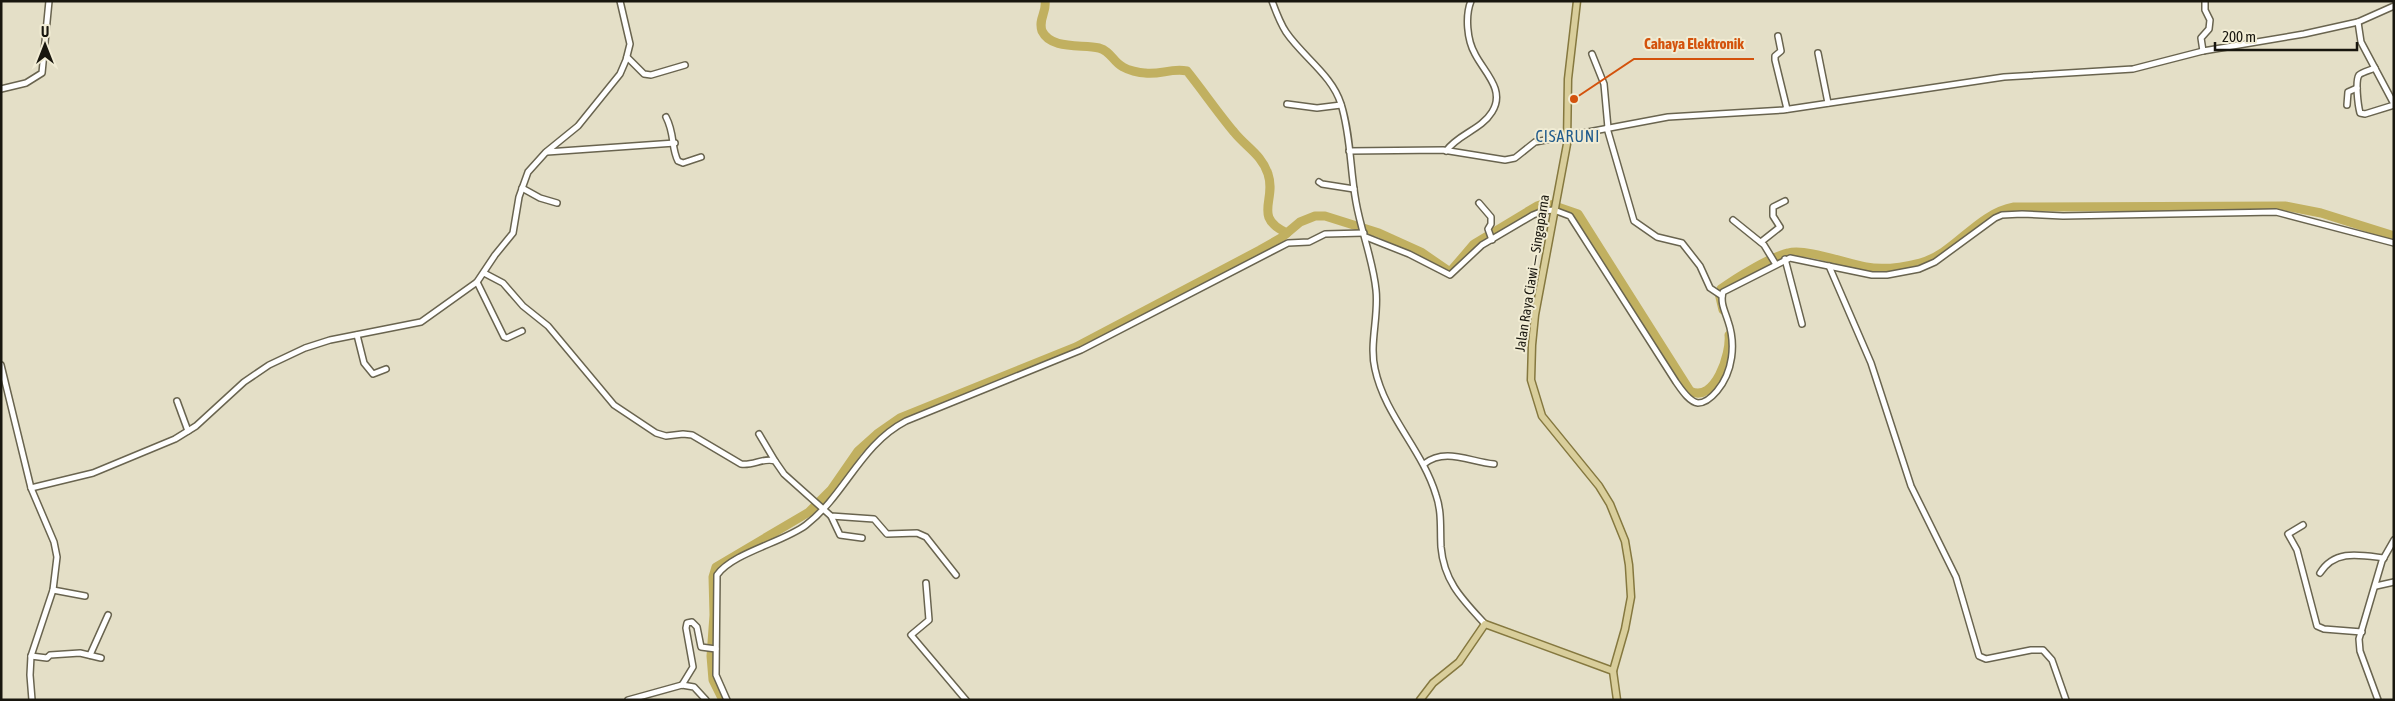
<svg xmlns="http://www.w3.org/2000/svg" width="2395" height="701" viewBox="0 0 2395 701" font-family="'Asap Condensed',sans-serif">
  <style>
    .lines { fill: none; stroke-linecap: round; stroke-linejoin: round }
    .river { stroke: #c1b060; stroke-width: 9 }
    .minor-casing { stroke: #69644f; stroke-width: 8 }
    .major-casing { stroke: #85783f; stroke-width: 9 }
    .minor { stroke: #fff; stroke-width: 5 }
    .major { stroke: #d9ce9b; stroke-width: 6 }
    .labels { text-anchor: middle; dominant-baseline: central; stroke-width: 4; stroke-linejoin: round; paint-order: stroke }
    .street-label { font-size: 14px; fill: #18160e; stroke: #f1ecd4 }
    .quarter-label { font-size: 16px; letter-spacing: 1px; fill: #205b8c; stroke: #f1ecd4 }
    .leader { fill: none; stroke: #d3520c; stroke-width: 2 }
    .callout-dot { fill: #d3520c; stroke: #f1ecd4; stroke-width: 2 }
    .callout-label { font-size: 15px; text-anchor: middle; font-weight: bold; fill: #d3520c; stroke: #f1ecd4; stroke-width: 4; stroke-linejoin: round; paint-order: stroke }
  </style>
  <rect width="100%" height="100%" fill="#e4dfc7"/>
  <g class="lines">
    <g class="river">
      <path d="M 1045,1 C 1047,12 1038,19 1042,31 C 1051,50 1082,44 1099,48 C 1111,51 1113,62 1123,67 C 1128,70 1139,73 1145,73 C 1160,75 1171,68 1187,71 C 1203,91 1218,113 1234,132 C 1246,147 1262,155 1268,174 C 1277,200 1252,217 1287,233"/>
      <path d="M 1723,310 L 1719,293 L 1721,289 C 1736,278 1770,257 1788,253 C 1806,248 1847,264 1866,267 C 1882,270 1904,267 1920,263 C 1955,254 1976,214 2014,207 L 2285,206 L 2321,213 L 2394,236"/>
      <path d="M 723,700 L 713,680 L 711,656 L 714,615 L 713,577 L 716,567 L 809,512 L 831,490 L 858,451 L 877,434 L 900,418 L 1076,347 L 1260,250 L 1281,238 L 1300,222 L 1315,216 L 1325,216 L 1379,233 L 1421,252 L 1450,272 L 1474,244 L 1537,206 L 1546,203 L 1578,214 L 1690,391 C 1715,404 1731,353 1729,335"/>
    </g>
    <defs>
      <g id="minor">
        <path d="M 1272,1 C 1276,12 1280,23 1286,32 C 1303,57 1332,75 1341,104 C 1351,136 1350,170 1356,202 C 1361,231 1373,260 1376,290 C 1379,316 1369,344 1375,369 C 1385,416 1422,449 1436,495 C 1442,512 1440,529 1441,547 C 1444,582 1463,600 1485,624"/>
        <polyline points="2358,22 2361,42 2394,104"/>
        <polyline points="1778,36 1781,51 1775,56 1775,60 1787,109"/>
        <polyline points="2203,51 2201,38 2209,29 2210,20 2205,10 2205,1"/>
        <polyline points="1818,53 1828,103"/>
        <polyline points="1592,54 1604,84 1608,128"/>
        <polyline points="627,57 644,74 651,75 685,65"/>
        <path d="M 2375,68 C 2371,70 2362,72 2359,75 C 2355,81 2358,105 2360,113 L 2365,114 L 2394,105"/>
        <polyline points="1,89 26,83 42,73 49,1"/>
        <polyline points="1287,104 1317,108 1341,105"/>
        <polyline points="2347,105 2348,92 2357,88"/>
        <path d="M 666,117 C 675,134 671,148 678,161 L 683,163 L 701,157"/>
        <polyline points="1607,128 1634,221 1657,237 1682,243 1700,266 1710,288 1722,296"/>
        <polyline points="1349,151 1443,150 1505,160 1515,158 1535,142 1668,117 1783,110 2004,77 2133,69 2203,51 2304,34 2358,22 2394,6"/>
        <path d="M 1446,151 C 1458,134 1481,130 1492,112 C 1506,90 1484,72 1475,54 C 1467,40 1465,16 1471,1"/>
        <polyline points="547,152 675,143"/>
        <polyline points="1319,182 1322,184 1354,189"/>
        <polyline points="522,188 540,198 557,203"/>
        <polyline points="1479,203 1491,217 1491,224 1488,229 1492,240"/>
        <polyline points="1733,220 1764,245 1775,263"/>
        <path d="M 1366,237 L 1409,254 L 1450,275 L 1482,245 L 1533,215 L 1543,211 L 1554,210 L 1570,216 L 1676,382 C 1681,389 1689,402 1698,403 C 1706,403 1712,397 1717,391 C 1733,372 1736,344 1728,321 C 1725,311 1720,303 1723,292 L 1790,258 L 1872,275 L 1887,275 L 1919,269 L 1935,262 L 1995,218 L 2002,215 L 2022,214 L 2063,216 L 2276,212 L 2394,243"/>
        <polyline points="1761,242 1780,227 1773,216 1773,207 1785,201"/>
        <polyline points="1785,259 1802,324"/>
        <polyline points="1829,266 1871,363 1911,486 1956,577 1979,656 1986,659 2031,650 2043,650 2052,660 2066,700"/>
        <path d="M 484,273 L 503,283 L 523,306 L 548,326 L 614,405 L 656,433 L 666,436 L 683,434 L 692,435 L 741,464 C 753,466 764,457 775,461 L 784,474 L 831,516 L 874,519 L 887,534 L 917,533 L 926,537 L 956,575"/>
        <polyline points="477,282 504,337 507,338 522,331"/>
        <polyline points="357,335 364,363 373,374 386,369"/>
        <polyline points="1,365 31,488 54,542 57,557 53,590 31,656 30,675 32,700"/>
        <polyline points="177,401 188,431"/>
        <polyline points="759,434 775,461"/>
        <path d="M 1424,464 C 1445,447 1470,462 1494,464"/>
        <polyline points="31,488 93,473 175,439 196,426 244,382 269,365 305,348 330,340 421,322 477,282 495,255 513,233 519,197 528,172 546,152 578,126 620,74 626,60 630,44 620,1"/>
        <polyline points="831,516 840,535 862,538"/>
        <polyline points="2303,525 2288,534 2297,550 2317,626 2324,629 2362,632"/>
        <path d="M 2320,573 C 2335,549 2360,555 2384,558"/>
        <polyline points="926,583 929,620 911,635 966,700"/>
        <polyline points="2376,586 2394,582"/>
        <polyline points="53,590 85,596"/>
        <polyline points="90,655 108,615"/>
        <polyline points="31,656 47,658 50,655 80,653 101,658"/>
        <polyline points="682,685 693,667 686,628 687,623 692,622 697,627 701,647 716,649"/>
        <polyline points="628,700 682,685 694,687 706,700"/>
        <path d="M 727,700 L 716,675 L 717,575 C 732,553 784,542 806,525 C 846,494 860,445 906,421 L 1081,350 L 1288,243 L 1309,242 L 1325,234 L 1364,233"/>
        <polyline points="2378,700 2360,651 2359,639 2382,561 2394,540"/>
      </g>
      <g id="major">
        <polyline points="1577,1 1568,79 1567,144 1535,315 1532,345 1531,380 1542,416 1599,486 1610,504 1625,541 1629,565 1631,597 1625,629 1613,671 1617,700"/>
        <polyline points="1420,700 1433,683 1459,662 1485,624 1613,671"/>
      </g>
    </defs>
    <use href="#minor" class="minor-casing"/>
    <use href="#major" class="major-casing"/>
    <use href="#minor" class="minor"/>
    <use href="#major" class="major"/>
  </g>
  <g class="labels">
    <g class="street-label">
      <text transform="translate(1532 273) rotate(-81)">Jalan Raya Ciawi — Singaparna</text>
    </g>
    <g class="quarter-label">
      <text x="1568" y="136">CISARUNI</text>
    </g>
  </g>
  <path class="leader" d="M1574 99L1634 59H1754"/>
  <circle class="callout-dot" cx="1574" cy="99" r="5"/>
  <g class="callout-label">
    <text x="1694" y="49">Cahaya Elektronik</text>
  </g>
  <rect width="2395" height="701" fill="none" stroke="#18160e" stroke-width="5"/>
  <g transform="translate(45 45)" stroke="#f1ecd4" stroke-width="4" paint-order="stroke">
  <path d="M0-4L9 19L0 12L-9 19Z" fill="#18160e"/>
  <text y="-8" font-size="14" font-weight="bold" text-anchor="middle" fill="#18160e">U</text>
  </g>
  <path d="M2215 42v8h142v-8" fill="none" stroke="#18160e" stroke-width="2.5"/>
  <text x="2222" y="42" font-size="15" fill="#18160e" stroke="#f1ecd4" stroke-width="4" paint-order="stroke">200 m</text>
</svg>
